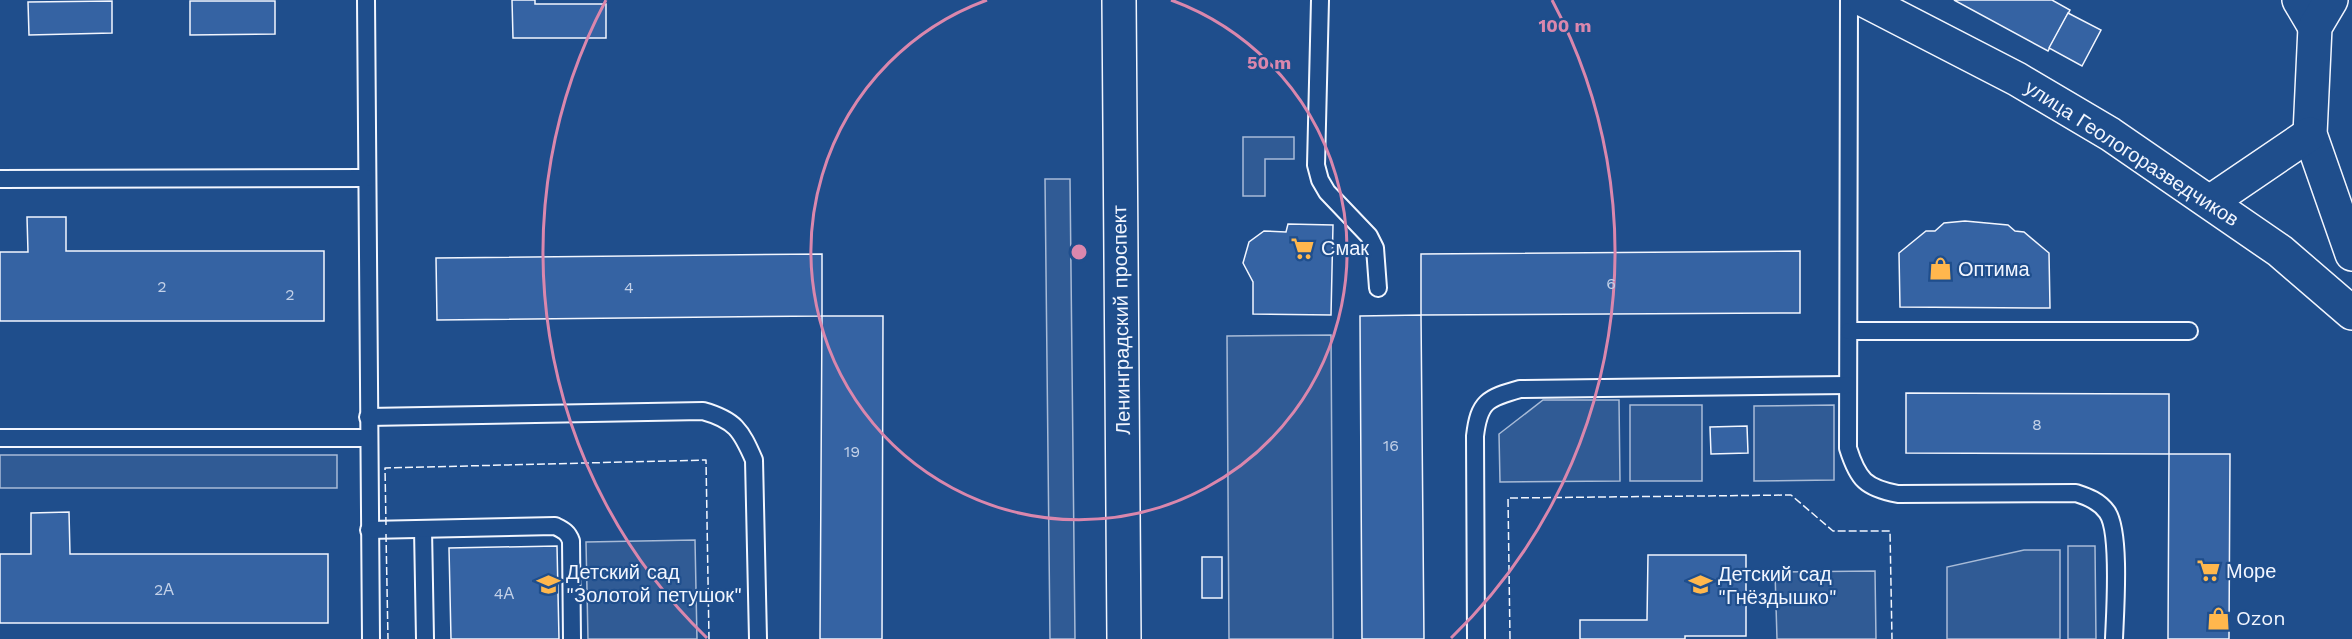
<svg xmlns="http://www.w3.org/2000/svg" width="2352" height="639" viewBox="0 0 2352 639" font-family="'Work Sans',sans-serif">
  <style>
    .built { fill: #305b95; stroke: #a8bbd7; stroke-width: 1.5 }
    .building { fill: #3563a3; stroke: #f2f6ff; stroke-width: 1.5 }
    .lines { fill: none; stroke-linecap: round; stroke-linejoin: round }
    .service-casing { stroke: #f2f6ff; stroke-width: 20 }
    .tertiary-casing { stroke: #f2f6ff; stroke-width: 36 }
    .secondary-casing { stroke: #f2f6ff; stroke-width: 36 }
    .service { stroke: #1f4e8c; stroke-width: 16 }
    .tertiary { stroke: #1f4e8c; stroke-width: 33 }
    .secondary { stroke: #1f4e8c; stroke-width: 33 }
    .fence { stroke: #f2f6ff; stroke-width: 1.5; stroke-dasharray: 8 3; stroke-linecap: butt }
    .ring { fill: none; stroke: #da87ad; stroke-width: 3 }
    .labels { text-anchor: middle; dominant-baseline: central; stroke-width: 4.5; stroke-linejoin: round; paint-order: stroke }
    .number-label { font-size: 16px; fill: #c3d1e8 }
    .street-label { font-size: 20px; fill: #f2f6ff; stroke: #1f4e8c }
    .poi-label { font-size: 20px; fill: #f2f6ff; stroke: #1f4e8c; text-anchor: start }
    .centre { fill: #da87ad; stroke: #1f4e8c; stroke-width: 3 }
    .ring-label { font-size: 18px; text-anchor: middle; font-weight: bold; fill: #da87ad; stroke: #1f4e8c; stroke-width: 4.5; stroke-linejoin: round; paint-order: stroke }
  </style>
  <rect width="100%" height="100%" fill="#1f4e8c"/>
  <g class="built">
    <polygon points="1243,137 1294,137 1294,159 1265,159 1265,196 1243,196"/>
    <polygon points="1045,179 1070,179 1075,639 1050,639"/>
    <polygon points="1331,335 1333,639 1229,639 1227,336"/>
    <polygon points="1543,400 1619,400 1620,481 1500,482 1499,434"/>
    <rect x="1630" y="405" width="72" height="76"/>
    <polygon points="1834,405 1834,480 1754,481 1754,406"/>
    <rect x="0" y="455" width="337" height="33"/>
    <polygon points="695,540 697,639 588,639 586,542"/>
    <polygon points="2068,546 2095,546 2096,639 2068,639"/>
    <polygon points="2024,550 2060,550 2060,639 1947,639 1947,567"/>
    <polygon points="1875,571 1876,639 1777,639 1775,572"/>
  </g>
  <g class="building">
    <polygon points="512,0 535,0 535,4 606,4 606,38 513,38"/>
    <polygon points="1954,0 2052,0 2070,10 2048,51"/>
    <polygon points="112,1 112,33 29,35 28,2"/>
    <polygon points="190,1 275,1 275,34 190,35"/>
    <polygon points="2068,13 2101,30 2082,66 2049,48"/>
    <polygon points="27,217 66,217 66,251 324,251 324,321 0,321 0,252 28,252"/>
    <polygon points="1965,221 2008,225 2015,231 2024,232 2049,253 2050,308 1900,307 1899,253 1926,231 1935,231 1944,223"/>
    <polygon points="1288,224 1333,225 1331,315 1253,314 1253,282 1243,263 1249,242 1264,231 1286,232"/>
    <polygon points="1800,251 1800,313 1421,315 1421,254"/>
    <polygon points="822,254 822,316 437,320 436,258"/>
    <polygon points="1421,315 1424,639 1362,639 1360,316"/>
    <polygon points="822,316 883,316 882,639 820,639"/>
    <polygon points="1906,393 2169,394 2169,454 1906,453"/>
    <polygon points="1747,426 1748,453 1711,454 1710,427"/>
    <polygon points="2169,454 2230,454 2229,639 2168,639"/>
    <polygon points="69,512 70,554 328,554 328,623 0,623 0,554 31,554 31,513"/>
    <polygon points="557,546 559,639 451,639 449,548"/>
    <polygon points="1648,555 1746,555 1746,636 1685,636 1685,639 1580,639 1580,620 1647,620"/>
    <rect x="1202" y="557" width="20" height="41"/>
  </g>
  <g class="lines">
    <defs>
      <g id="service">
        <polyline points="366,0 371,639"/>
        <polyline points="1320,0 1316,165 1320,180 1327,192 1369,236 1375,248 1378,288"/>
        <path d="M 1849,0 L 1848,448 C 1858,480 1866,488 1898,494 L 2076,493 C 2088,497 2099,501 2107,512 C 2121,531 2115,612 2114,639"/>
        <polyline points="0,179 367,178"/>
        <polyline points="1849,331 2189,331"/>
        <path d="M 368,417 L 703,411 C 735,420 741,430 754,460 L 758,639"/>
        <polyline points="0,438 368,438"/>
        <polyline points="423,529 425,639"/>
        <path d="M 369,530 L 555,526 C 563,530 568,532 571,541 L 572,639"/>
        <path d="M 1476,639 L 1475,436 C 1479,402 1487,398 1520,389 L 1848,385"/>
      </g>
      <g id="tertiary">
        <polyline points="1864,0 2017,79 2110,134 2280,251 2352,313"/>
        <polyline points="2299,0 2315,27"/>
        <polyline points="2331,0 2315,27 2310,134 2352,254"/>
        <polyline points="2210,202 2310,134"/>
      </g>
      <polyline id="secondary" points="1119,0 1124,639"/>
    </defs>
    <use href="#service" class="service-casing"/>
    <use href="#tertiary" class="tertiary-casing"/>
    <use href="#secondary" class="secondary-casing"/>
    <use href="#service" class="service"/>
    <use href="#tertiary" class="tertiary"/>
    <use href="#secondary" class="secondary"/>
    <g class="fence">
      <polyline points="386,525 385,468 706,460 709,639"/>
      <polyline points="386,534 388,639"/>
      <polyline points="1510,639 1508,498 1791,495 1833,531 1890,531 1892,639"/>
    </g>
  </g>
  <g class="ring">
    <path d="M1171 0A268 268 0 1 1 987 0"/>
    <path d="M707 638A536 536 0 0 1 606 0M1552 0A536 536 0 0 1 1451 638"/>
  </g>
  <defs>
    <symbol id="supermarket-bare" viewBox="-9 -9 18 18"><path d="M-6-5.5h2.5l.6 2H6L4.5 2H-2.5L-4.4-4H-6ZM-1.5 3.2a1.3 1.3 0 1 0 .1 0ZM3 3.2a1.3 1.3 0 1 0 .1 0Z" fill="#ffb74d" stroke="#1f4e8c" stroke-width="2.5" paint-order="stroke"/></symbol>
    <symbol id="shop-bare" viewBox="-9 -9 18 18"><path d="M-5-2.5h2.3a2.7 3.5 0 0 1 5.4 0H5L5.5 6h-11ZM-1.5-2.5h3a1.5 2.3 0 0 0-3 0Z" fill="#ffb74d" stroke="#1f4e8c" stroke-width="2.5" paint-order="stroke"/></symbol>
    <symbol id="school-bare" viewBox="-9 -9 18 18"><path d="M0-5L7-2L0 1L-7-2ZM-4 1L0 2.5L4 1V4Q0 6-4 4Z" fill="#ffb74d" stroke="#1f4e8c" stroke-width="2.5" paint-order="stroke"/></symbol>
  </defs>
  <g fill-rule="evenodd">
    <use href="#supermarket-bare" x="1286" y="232" width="33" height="33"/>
    <use href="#shop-bare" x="1924" y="252" width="33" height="33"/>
    <use href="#supermarket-bare" x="2192" y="554" width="33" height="33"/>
    <use href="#school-bare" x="532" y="568" width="33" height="33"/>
    <use href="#school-bare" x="1684" y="568" width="33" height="33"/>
    <use href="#shop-bare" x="2202" y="602" width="33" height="33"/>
  </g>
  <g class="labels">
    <g class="number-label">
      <text x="1611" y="283">6</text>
      <text x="162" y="286">2</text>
      <text x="629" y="287">4</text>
      <text x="290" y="294">2</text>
      <text x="2037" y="424">8</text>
      <text x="1391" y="445">16</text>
      <text x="852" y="451">19</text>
      <text x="164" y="589">2А</text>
      <text x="504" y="593">4А</text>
    </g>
    <g class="street-label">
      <text transform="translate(2132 153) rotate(33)">улица Геологоразведчиков</text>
      <text transform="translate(1121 320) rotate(-91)">Ленинградский проспект</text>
    </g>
    <g class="poi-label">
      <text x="1321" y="248">Смак</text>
      <text x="1958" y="269">Оптима</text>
      <text x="2226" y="571">Море</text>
      <text x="566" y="572">Детский сад<tspan x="566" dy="23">"Золотой петушок"</tspan></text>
      <text x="1718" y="574">Детский сад<tspan x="1718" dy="23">"Гнёздышко"</tspan></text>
      <text x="2236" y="618">Ozon</text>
    </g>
  </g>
  <circle cx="1079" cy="252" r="9" class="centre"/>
  <g class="ring-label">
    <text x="1565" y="32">100 m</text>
    <text x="1269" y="69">50 m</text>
  </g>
</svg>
